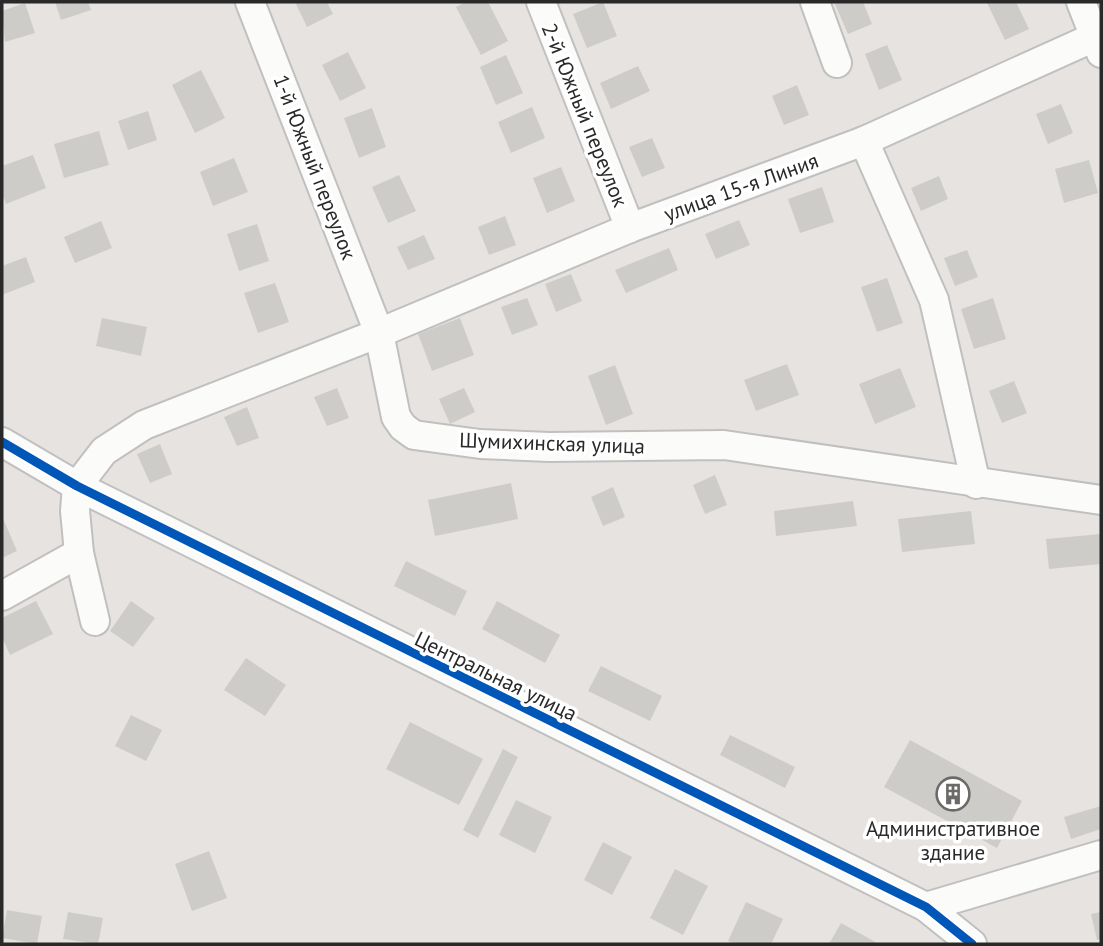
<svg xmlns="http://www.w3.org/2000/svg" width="1103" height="946" viewBox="0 0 1103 946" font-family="'PT Sans',sans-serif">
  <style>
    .building { fill: #ceccc9 }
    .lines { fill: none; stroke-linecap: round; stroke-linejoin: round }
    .minor-casing { stroke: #c1c0c1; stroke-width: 32 }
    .minor { stroke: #fbfbfa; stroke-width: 28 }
    .cycleway-casing { stroke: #fff; stroke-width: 13 }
    .cycleway { stroke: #0057b8; stroke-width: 9 }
    .labels { text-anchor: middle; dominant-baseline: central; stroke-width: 7; stroke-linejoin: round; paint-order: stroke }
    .street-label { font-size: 21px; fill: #292929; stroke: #fff }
    .poi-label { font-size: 21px; fill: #292929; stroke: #fff }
  </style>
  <rect width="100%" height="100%" fill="#e7e3e0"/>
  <g class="building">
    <polygon points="55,2 88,2 91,10 61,20"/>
    <polygon points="295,2 327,2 333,14 307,27"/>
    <polygon points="466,2 488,2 508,41 481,55 456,7"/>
    <polygon points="603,2 617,36 587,48 573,14"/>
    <polygon points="834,2 863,2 872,24 848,34"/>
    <polygon points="991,2 1016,2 1029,29 1005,40 987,3"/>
    <polygon points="25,3 35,33 5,42 2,11"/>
    <polygon points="887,45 902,80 879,90 865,54"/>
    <polygon points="348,52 366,88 340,101 322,65"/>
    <polygon points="506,55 523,93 496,105 480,67"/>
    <polygon points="638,66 650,91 611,109 600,83"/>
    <polygon points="201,70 225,118 195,133 172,85"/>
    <polygon points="797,85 809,115 784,125 772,96"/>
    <polygon points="1061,104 1073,133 1048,144 1036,114"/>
    <polygon points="532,107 545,138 511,153 498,122"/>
    <polygon points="372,108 386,147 359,158 344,118"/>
    <polygon points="148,111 157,140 128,150 118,121"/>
    <polygon points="99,131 109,165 64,178 54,144"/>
    <polygon points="652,138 665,168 642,177 629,147"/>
    <polygon points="33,155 46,188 6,204 2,193 2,166"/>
    <polygon points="234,158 248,192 213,206 200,172"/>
    <polygon points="1089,160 1098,193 1064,203 1055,169"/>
    <polygon points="561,167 575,201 547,213 533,178"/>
    <polygon points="399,175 416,211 388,223 372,187"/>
    <polygon points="939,176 948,199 921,211 911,188"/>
    <polygon points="822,187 834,222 800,233 788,199"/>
    <polygon points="505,216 516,245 489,255 478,227"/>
    <polygon points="739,220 750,245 716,259 705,234"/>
    <polygon points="101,221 112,248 75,263 64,237"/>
    <polygon points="257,224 269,261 239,271 227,234"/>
    <polygon points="424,235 435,259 408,270 397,247"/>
    <polygon points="669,248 678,270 626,293 615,270"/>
    <polygon points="967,250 978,277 955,286 944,258"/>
    <polygon points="26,257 35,282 2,295 2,266"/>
    <polygon points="571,274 582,301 556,312 545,284"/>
    <polygon points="887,278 903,323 877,332 861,287"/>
    <polygon points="275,283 289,322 258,333 244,293"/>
    <polygon points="527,298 538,325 512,335 501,307"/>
    <polygon points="993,298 1006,339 974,349 961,309"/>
    <polygon points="102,318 147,327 141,356 96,346"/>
    <polygon points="460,318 474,355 432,371 418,334"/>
    <polygon points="787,364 799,395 756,411 744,380"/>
    <polygon points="615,365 633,414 606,425 588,376"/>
    <polygon points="900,368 916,407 875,424 859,384"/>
    <polygon points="1014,381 1027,413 1002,423 989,391"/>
    <polygon points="337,388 349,418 327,426 314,397"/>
    <polygon points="464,388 475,412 450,424 439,399"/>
    <polygon points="247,407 259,438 237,446 224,417"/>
    <polygon points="160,444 172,474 150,483 137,454"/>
    <polygon points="715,475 727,505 705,514 693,485"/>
    <polygon points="511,483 518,519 435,536 428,500"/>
    <polygon points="613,487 625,517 603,526 591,497"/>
    <polygon points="853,501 857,526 776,536 774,511"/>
    <polygon points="971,511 975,544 902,552 898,519"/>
    <polygon points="2,516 17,551 2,558"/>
    <polygon points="1101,534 1101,564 1049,569 1046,539"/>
    <polygon points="406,561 467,591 455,616 394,586"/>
    <polygon points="36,601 53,634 10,655 2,637 2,618"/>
    <polygon points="131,601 155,618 133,647 110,631"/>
    <polygon points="497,601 560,635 545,663 482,629"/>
    <polygon points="246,658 286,685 265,716 224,690"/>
    <polygon points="601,666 662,696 650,721 588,691"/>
    <polygon points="131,715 162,730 146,761 115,746"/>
    <polygon points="410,722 483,759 459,805 386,769"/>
    <polygon points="730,735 795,767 785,788 720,755"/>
    <polygon points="910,740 1022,801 997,848 884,787"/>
    <polygon points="503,749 518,757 478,838 463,830"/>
    <polygon points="516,800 552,817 535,853 499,835"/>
    <polygon points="1101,806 1101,829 1071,839 1064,817"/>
    <polygon points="603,842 632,857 612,895 584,880"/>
    <polygon points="209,851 227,898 192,911 175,864"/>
    <polygon points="675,869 708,886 683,935 650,918"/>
    <polygon points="746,902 783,919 771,944 734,944 728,941"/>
    <polygon points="7,910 42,916 37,944 2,938"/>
    <polygon points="68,912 103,918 98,944 63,939"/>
    <polygon points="1101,912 1101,939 1097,940 1091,914"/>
    <polygon points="841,923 879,944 829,944"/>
  </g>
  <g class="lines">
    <defs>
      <g id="minor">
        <polyline points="250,2 379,333 630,228 864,141 1101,34"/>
        <polyline points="541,2 630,228"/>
        <polyline points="815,2 837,63"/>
        <polyline points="1081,2 1101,53"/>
        <polyline points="864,141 934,300 976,484"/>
        <polyline points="2,442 77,486 926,907 972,944"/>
        <polyline points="2,596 79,553"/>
        <polyline points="95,621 79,553 75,511 77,486 104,451 144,425 379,333 396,417 403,427 414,435 480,444 549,447 724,445 1101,500"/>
        <polyline points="926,907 1101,855"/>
      </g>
    </defs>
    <use href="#minor" class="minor-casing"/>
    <use href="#minor" class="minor"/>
    <defs>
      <polyline id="cycleway" points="2,442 77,486 926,907 972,944"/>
    </defs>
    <use href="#cycleway" class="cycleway-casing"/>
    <use href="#cycleway" class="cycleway"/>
  </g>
  <defs>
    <symbol id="building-ring" viewBox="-11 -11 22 22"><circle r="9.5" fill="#fff" stroke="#6c6a69" stroke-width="1.5"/><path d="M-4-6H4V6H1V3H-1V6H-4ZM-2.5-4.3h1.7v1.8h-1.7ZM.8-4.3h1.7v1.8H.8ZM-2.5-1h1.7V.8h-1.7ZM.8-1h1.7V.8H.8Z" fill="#6c6a69"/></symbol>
  </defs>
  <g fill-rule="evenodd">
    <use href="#building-ring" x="934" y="775" width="38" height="38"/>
  </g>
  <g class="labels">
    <g class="street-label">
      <text transform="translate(585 115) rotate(68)">2-й Южный переулок</text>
      <text transform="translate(315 167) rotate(69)">1-й Южный переулок</text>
      <text transform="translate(741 187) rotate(-20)">улица 15-я Линия</text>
      <text transform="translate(552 443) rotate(2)">Шумихинская улица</text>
      <text transform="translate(496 676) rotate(26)">Центральная улица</text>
    </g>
    <g class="poi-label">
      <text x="953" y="828">Административное<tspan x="953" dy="24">здание</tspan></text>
    </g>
  </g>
  <rect width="1103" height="946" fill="none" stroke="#292929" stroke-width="7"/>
</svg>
